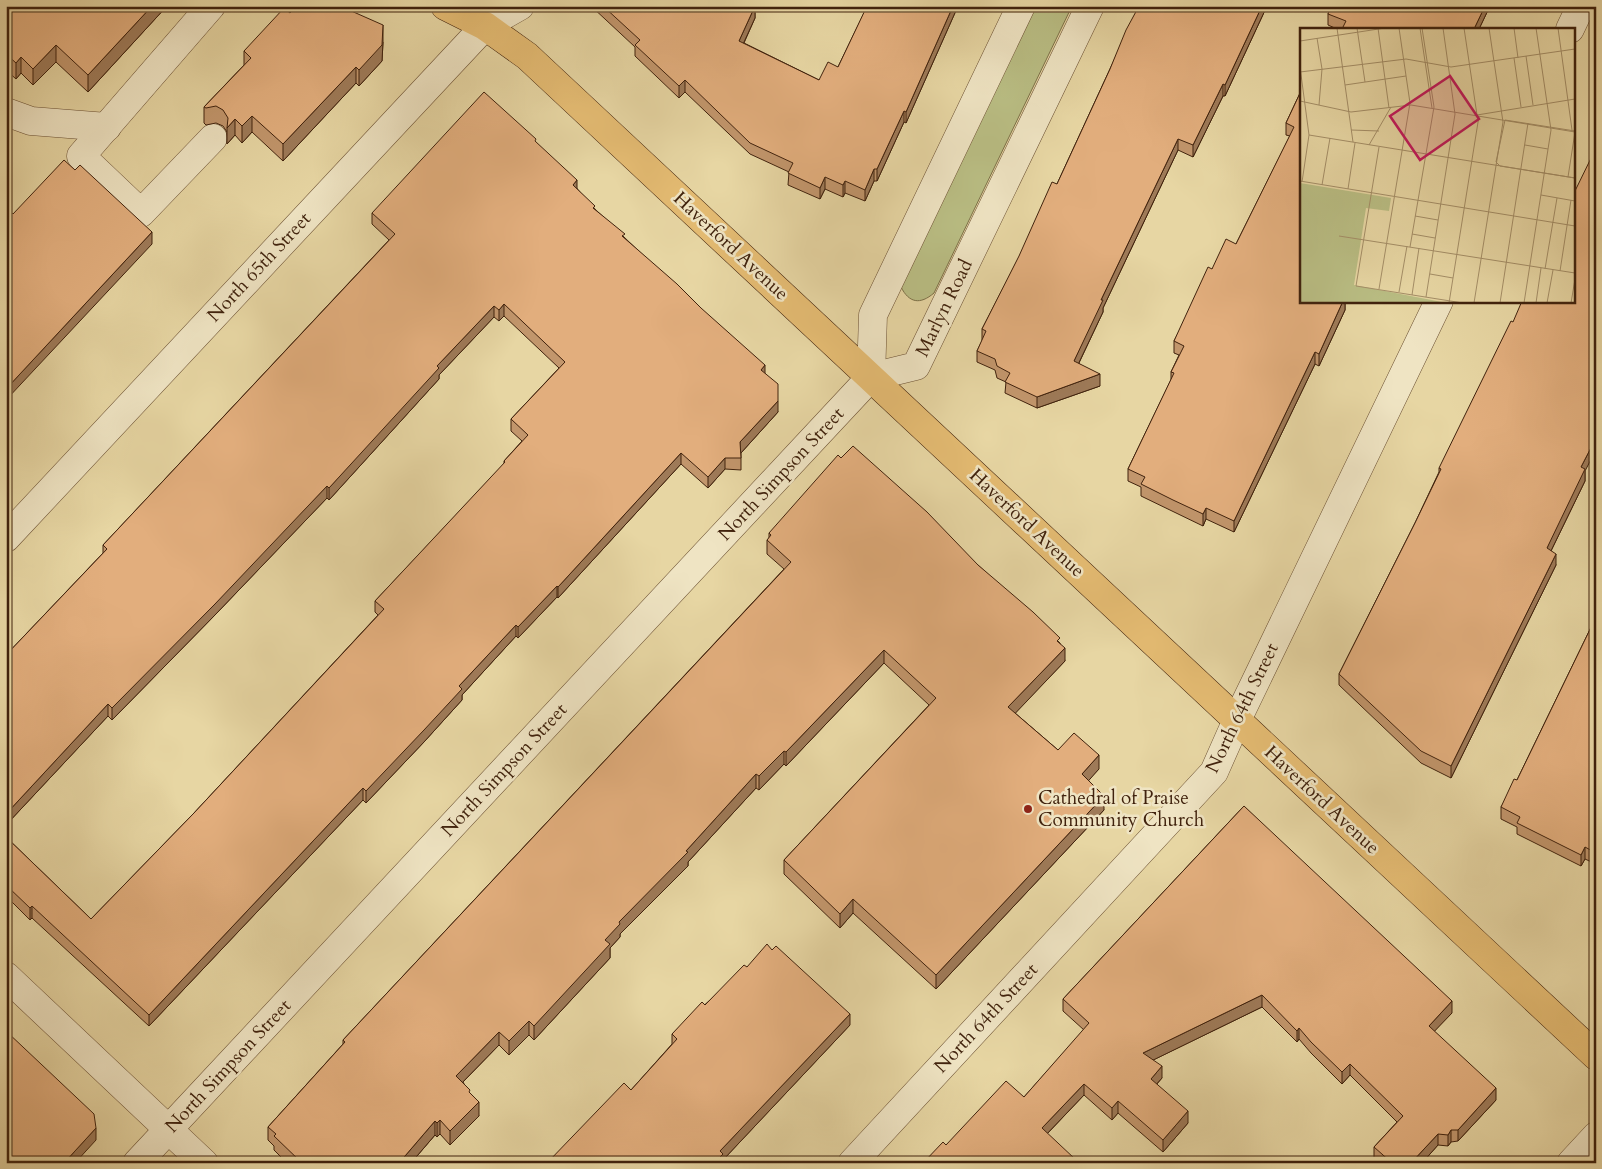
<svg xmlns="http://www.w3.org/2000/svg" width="1602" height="1169" viewBox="0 0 1602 1169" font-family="Cardo,serif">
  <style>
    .green { fill: #b9bd83; stroke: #7c7048 }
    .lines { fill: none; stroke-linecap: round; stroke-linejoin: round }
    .minor-casing { stroke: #6a4f32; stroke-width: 29 }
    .major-casing { stroke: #40220d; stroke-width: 29 }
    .minor { stroke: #efe4c3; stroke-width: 28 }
    .major { stroke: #e4bb72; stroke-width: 28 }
    .wall { fill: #c2966c; stroke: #40220d }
    .shaded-wall { fill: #9e7a58; stroke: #40220d }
    .building { fill: #e2ae7d; stroke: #40220d }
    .poi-dot { fill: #8f2418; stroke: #efe4c3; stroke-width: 2 }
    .labels { text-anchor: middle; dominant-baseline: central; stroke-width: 5; stroke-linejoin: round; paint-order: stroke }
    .street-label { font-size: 19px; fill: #40220d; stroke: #efe4c3 }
    .poi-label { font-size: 19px; fill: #40220d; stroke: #efe4c3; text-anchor: start }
    .inset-road { fill: none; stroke: #a48e67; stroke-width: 1 }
    .view { fill: #c2185b; fill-opacity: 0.15; stroke: #c2185b; stroke-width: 2.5 }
    .inset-edge { fill: none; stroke: #40220d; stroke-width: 2.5 }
  </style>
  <rect width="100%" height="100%" fill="#e7d6a3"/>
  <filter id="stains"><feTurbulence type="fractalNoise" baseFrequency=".004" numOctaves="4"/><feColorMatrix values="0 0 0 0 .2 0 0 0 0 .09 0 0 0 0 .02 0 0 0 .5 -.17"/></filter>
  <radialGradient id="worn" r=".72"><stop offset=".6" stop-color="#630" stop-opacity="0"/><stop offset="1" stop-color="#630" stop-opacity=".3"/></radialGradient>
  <path class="green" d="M 1032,6 L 1072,6 L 934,293 C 920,305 909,303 901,287 Z"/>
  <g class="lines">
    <defs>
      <g id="minor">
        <polyline points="211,6 81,156 141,213 213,138"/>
        <polyline points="1570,29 1581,6"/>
        <polyline points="6,112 31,121 107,127"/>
        <polyline points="871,377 916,366 1090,6"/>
        <polyline points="871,377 873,315 1021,6"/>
        <polyline points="6,538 485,26 520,6"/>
        <polyline points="6,976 204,1163"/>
        <polyline points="137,1163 871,377"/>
        <polyline points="852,1163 1214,772 1237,720 1439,301"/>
        <polyline points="1571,1163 1596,1136"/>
      </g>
      <polyline id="major" points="445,6 485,26 527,56 1596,1056"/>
    </defs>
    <use href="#minor" class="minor-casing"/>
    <use href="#major" class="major-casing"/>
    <use href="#minor" class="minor"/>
    <use href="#major" class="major"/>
  </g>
  <g class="wall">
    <polygon points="6,6 167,6 88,92 56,62 33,85 21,73 16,79 6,70"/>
    <polygon points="591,6 755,6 755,18 744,43 819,80 838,67 866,9 862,7 862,6 958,6 906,123 904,122 877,181 874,181 865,201 845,193 843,197 825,189 820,199 788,185 789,172 750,154 685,92 679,98 635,56 635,47"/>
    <polygon points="1139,6 1267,6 1225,96 1223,96 1193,157 1178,150 1103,308 1103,312 1079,363 1100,386 1037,408 1005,393 1006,382 997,378 995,370 977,362 977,351 982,341 982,329 1057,184"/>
    <polygon points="1331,6 1490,6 1479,29 1337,29 1328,25 1328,14"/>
    <polygon points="290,13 383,42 382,61 359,86 356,83 283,161 252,132 242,143 235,135 227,144 227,132 223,126 216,123 206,125 204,123 204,107 244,65 244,51"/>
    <polygon points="1301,91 1301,301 1345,301 1345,310 1319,366 1315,364 1234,532 1206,519 1203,526 1141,496 1141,487 1128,481 1128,469 1171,380 1171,372 1179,355 1174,353 1174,341 1212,269 1236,244 1290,136 1286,135 1286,123"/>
    <polygon points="536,142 595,209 765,373 778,412 741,453 741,470 725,469 708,488 681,464 558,598 557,597 518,638 516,636 462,695 462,700 424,742 366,803 363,800 149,1026 32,918 30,920 7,897 6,894 6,837 91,919 194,813 378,615 375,612 375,601 504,464 504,461 522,441 511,431 511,419 559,368 504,316 499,321 494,317 439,375 439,379 329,500 327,498 215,615 112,720 108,716 6,825 6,655 103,553 103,545 389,240 372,224 372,213"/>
    <polygon points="1439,468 1585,471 1585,481 1551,551 1556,565 1451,778 1421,763 1339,685 1339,674 1415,523 1439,472"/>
    <polygon points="769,533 978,565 1060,643 1065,661 1015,713 1058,750 1099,769 1088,780 1104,810 936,989 853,913 840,928 784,874 784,860 929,705 884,663 786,766 784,764 759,790 756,788 688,862 688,866 620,934 620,937 610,948 610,958 534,1040 529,1035 509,1055 499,1045 463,1082 470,1094 479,1116 450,1145 440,1134 437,1137 435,1135 411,1163 287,1163 274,1150 274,1146 268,1140 268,1127 343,1044 343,1040 784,569 767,554 767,540 769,538"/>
    <polygon points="1596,617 1596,864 1585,859 1581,866 1517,834 1517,827 1501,819 1501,807 1517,780"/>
    <polygon points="1244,806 1452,1013 1434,1031 1496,1100 1458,1141 1451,1142 1448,1146 1438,1145 1422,1163 1379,1163 1374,1158 1374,1147 1397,1122 1350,1075 1342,1084 1311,1053 1299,1039 1297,1042 1262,1007 1153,1060 1162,1078 1157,1084 1188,1123 1163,1152 1118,1113 1112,1120 1084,1095 1048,1133 946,1145 1024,1097 1084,1030 1063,1011 1063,999"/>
    <polygon points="747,967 850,1025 723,1160 723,1163 631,1090 672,1044 672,1034"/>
  </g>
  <g class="shaded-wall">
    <polygon points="152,6 167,6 88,92 88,75"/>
    <polygon points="755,6 755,18 739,53 739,41"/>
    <polygon points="953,6 958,6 906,123 906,112"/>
    <polygon points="1262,6 1267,6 1225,96 1225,85"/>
    <polygon points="1485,6 1490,6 1479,29 1474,29"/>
    <polygon points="383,25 383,42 382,61 359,86 359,70"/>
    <polygon points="56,45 56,62 33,85 33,69"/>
    <polygon points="21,57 21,73 16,79 16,63"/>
    <polygon points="356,67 356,83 283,161 283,144"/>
    <polygon points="685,80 685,92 679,98 679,86"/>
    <polygon points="1223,84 1223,96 1193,157 1193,145"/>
    <polygon points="904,111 904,122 877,181 877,169"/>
    <polygon points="252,116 252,132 242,143 242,126"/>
    <polygon points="235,119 235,135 227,144 227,128"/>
    <polygon points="1178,139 1178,150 1103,308 1103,312 1074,373 1074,361 1101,300"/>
    <polygon points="874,169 874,181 865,201 865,190"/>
    <polygon points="825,177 825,189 820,199 820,188"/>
    <polygon points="577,180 577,192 573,185"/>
    <polygon points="845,181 845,193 843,197 843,185"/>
    <polygon points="152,232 152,244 6,400 6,389"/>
    <polygon points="1343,301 1345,301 1345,310 1319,366 1319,354"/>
    <polygon points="504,304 504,316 499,321 499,310"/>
    <polygon points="494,306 494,317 439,375 439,379 329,500 329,488 437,366"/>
    <polygon points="1315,352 1315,364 1234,532 1234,521"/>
    <polygon points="765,365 765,377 761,370"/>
    <polygon points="1100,374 1100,386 1037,408 1037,397"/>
    <polygon points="778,401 778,412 740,454 740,442"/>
    <polygon points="1596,438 1596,450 1585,471 1585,481 1547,559 1547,548 1581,467"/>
    <polygon points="681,453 681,464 558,598 558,587"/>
    <polygon points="725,458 725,469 708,488 708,477"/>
    <polygon points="327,486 327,498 215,615 112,720 112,708"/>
    <polygon points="1206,508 1206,519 1203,526 1203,514"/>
    <polygon points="1556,554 1556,565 1451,778 1451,766"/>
    <polygon points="557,586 557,597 518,638 518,627"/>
    <polygon points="516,625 516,636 462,695 462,700 424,742 366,803 366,791 459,686"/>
    <polygon points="1065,648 1065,661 1008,721 1008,707"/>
    <polygon points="884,650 884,663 786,766 786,752"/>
    <polygon points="108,704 108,716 6,825 6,814"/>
    <polygon points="784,751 784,764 759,790 759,776"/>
    <polygon points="1099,755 1099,769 1082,788 1082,774"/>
    <polygon points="756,774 756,788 688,862 688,866 620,934 620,937 610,948 610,958 534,1040 534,1026 619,922 686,851"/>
    <polygon points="363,788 363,800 149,1026 149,1015"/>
    <polygon points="1104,796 1104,810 936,989 936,975"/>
    <polygon points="1585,847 1585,859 1581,866 1581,855"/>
    <polygon points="853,899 853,913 840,928 840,914"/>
    <polygon points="32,906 32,918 30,920 30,908"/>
    <polygon points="1262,995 1262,1007 1143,1065 1143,1053"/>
    <polygon points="1452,1001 1452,1013 1429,1037 1429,1026"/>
    <polygon points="850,1014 850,1025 723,1160 723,1163 714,1163 720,1151"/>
    <polygon points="529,1021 529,1035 509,1055 509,1041"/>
    <polygon points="1299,1028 1299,1039 1297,1042 1297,1031"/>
    <polygon points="499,1032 499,1045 456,1089 456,1076"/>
    <polygon points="1350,1064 1350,1075 1342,1084 1342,1072"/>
    <polygon points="1162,1066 1162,1078 1151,1090 1151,1079"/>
    <polygon points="1084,1084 1084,1095 1042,1139 1042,1128"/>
    <polygon points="1496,1088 1496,1100 1458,1141 1458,1130"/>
    <polygon points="1118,1101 1118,1113 1112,1120 1112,1108"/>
    <polygon points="479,1102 479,1116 450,1145 450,1131"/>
    <polygon points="1188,1111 1188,1123 1163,1152 1163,1140"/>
    <polygon points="440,1120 440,1134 437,1137 437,1123"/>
    <polygon points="435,1121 435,1135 411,1163 399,1163"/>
    <polygon points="96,1128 96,1140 75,1163 64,1163"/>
    <polygon points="1451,1130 1451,1142 1448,1146 1448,1135"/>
    <polygon points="1438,1134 1438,1145 1422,1163 1411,1163"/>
  </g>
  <g class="building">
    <polygon points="6,6 152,6 88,75 56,45 33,69 21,57 16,63 6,54"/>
    <polygon points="297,6 340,6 383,25 382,45 359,70 356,67 283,144 252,116 242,126 235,119 227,128 228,118 223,110 216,106 206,108 204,107 251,58 244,51 284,8 290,13"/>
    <polygon points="603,6 755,6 739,41 819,80 828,62 838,67 867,6 953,6 906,112 904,111 877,169 874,169 865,190 845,181 843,185 825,177 820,188 788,173 793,163 750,143 685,80 679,86 635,45 640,40"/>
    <polygon points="1139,6 1262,6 1225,85 1223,84 1193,145 1178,139 1101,300 1103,300 1074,361 1100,374 1037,397 1005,382 1010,373 997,366 995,359 977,351 986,331 982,329 1019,256 1052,182 1057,184 1110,69 1126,30"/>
    <polygon points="1331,6 1485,6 1474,29 1342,29 1346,21 1328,14"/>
    <polygon points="1301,91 1301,301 1343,301 1319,354 1315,352 1234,521 1206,508 1203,514 1173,500 1141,484 1145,477 1128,469 1174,373 1171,372 1184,346 1174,341 1208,267 1212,269 1226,239 1236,244 1294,127 1286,123"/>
    <polygon points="484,92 536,139 535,141 577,180 573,185 595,206 593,208 625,234 622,236 677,284 701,308 765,365 761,370 778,384 778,401 740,442 741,458 725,458 708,477 681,453 558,587 557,586 518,627 516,625 459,686 462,689 424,730 366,791 363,788 149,1015 32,906 30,908 7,886 9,884 6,882 6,837 91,919 194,813 384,609 375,601 505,462 504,461 528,435 511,419 565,362 504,304 499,310 494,306 437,366 439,368 329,488 327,486 215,604 112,708 108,704 6,814 6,655 107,549 103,545 395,234 372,213"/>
    <polygon points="1596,148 1596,438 1581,467 1585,469 1547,548 1556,554 1451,766 1421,751 1339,674 1415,523 1441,469 1439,468 1511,321 1513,322 1522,301 1573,301 1573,195"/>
    <polygon points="64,160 75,170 80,165 152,232 6,389 6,207 13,214"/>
    <polygon points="853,446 927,512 978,565 1033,612 1060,638 1057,641 1065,648 1008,707 1058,750 1074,733 1099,755 1082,774 1104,796 936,975 853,899 840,914 784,860 936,698 884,650 786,752 784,751 759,776 756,774 686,851 688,852 619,922 620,924 605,940 610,944 534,1026 529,1021 509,1041 499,1032 456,1076 470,1090 469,1092 479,1102 450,1131 440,1120 437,1123 435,1121 399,1163 302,1163 274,1136 276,1134 268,1127 345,1042 343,1040 791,562 767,540 771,535 769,533 838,455 841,458"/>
    <polygon points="1596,617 1596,853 1585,847 1581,855 1517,823 1520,817 1501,807 1514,779 1517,780"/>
    <polygon points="1244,806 1452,1001 1429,1026 1496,1088 1458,1130 1451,1130 1448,1135 1438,1134 1411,1163 1392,1163 1374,1147 1403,1116 1350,1064 1342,1072 1311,1042 1299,1028 1297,1031 1262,995 1143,1053 1162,1066 1151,1079 1188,1111 1163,1140 1118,1101 1112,1108 1084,1084 1042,1128 1075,1159 1073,1160 1076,1163 923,1163 943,1142 946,1145 1006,1081 1024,1097 1089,1023 1063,999"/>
    <polygon points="767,944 772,950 776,946 850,1014 720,1151 723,1154 714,1163 547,1163 624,1083 631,1090 677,1039 672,1034 702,1002 705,1005 744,965 747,967"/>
    <polygon points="6,1031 94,1114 96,1128 64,1163 6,1163"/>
  </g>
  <circle class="poi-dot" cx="1028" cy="809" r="5"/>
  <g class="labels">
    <g class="street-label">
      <text transform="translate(731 246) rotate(43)">Haverford Avenue</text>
      <text transform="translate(259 267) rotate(-47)">North 65th Street</text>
      <text transform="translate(944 308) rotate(-64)">Marlyn Road</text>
      <text transform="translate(781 474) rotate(-47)">North Simpson Street</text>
      <text transform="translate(1027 523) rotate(43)">Haverford Avenue</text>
      <text transform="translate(1242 708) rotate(-64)">North 64th Street</text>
      <text transform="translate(504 770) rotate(-47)">North Simpson Street</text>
      <text transform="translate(1322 800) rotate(43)">Haverford Avenue</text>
      <text transform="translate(986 1018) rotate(-47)">North 64th Street</text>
      <text transform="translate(228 1066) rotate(-47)">North Simpson Street</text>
    </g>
    <g class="poi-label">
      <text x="1038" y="798">Cathedral of Praise<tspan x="1038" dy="22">Community Church</tspan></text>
    </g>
  </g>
  <g transform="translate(1300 28)">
    <rect width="275" height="275" fill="#e7d6a3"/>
    <path d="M 0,155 L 91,170 L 89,183 L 66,180 L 54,257 L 147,275 L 0,275 Z" fill="#b9bd83"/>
    <path class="inset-road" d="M 37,0 L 53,114M 57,0 L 65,54M 78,0 L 89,80M 120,0 L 132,80M 164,0 L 177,87 L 275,71M 214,0 L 218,30M 258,0 L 272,102M 17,10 L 22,41 L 19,77M 0,13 L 85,0M 226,28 L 233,77M 214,30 L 221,79M 0,39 L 9,107 L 2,154M 0,44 L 106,31 L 151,39 L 275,21M 45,57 L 106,48M 0,73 L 51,84 L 111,77 L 275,104M 51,102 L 79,103M 275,103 L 205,92 L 196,134 L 200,138 L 275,150M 9,107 L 275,150M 69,117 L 91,79M 225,117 L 248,121M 79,119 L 56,258 L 163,275M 268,149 L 275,104M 0,153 L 275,198M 22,157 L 30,110M 48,161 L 55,115M 241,167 L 275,173M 115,188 L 138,192M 112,206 L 135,210M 39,208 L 275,245M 110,219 L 134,79 L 122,0M 245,241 L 257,170M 260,243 L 271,172M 130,246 L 153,250M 79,261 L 110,75 L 99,0M 99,264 L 107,218M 112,267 L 119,220M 126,269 L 155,86 L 143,0M 149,275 L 179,88M 174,275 L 203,94 L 189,0M 200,275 L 228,95M 224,275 L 251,102 L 236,0M 236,275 L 241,240M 247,275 L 253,242M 271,275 L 275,251"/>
    <path class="view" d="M 150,48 L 179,91 L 120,132 L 90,88 Z"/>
    <rect width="275" height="275" class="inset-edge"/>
  </g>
  <rect width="1602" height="1169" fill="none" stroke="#e7d6a3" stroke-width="25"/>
  <rect x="8" y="8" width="1587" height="1154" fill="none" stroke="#40220d" stroke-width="2.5"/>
  <rect x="12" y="12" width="1577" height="1144" fill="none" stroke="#40220d"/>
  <rect width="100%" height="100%" filter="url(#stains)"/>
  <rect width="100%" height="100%" fill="url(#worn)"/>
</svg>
